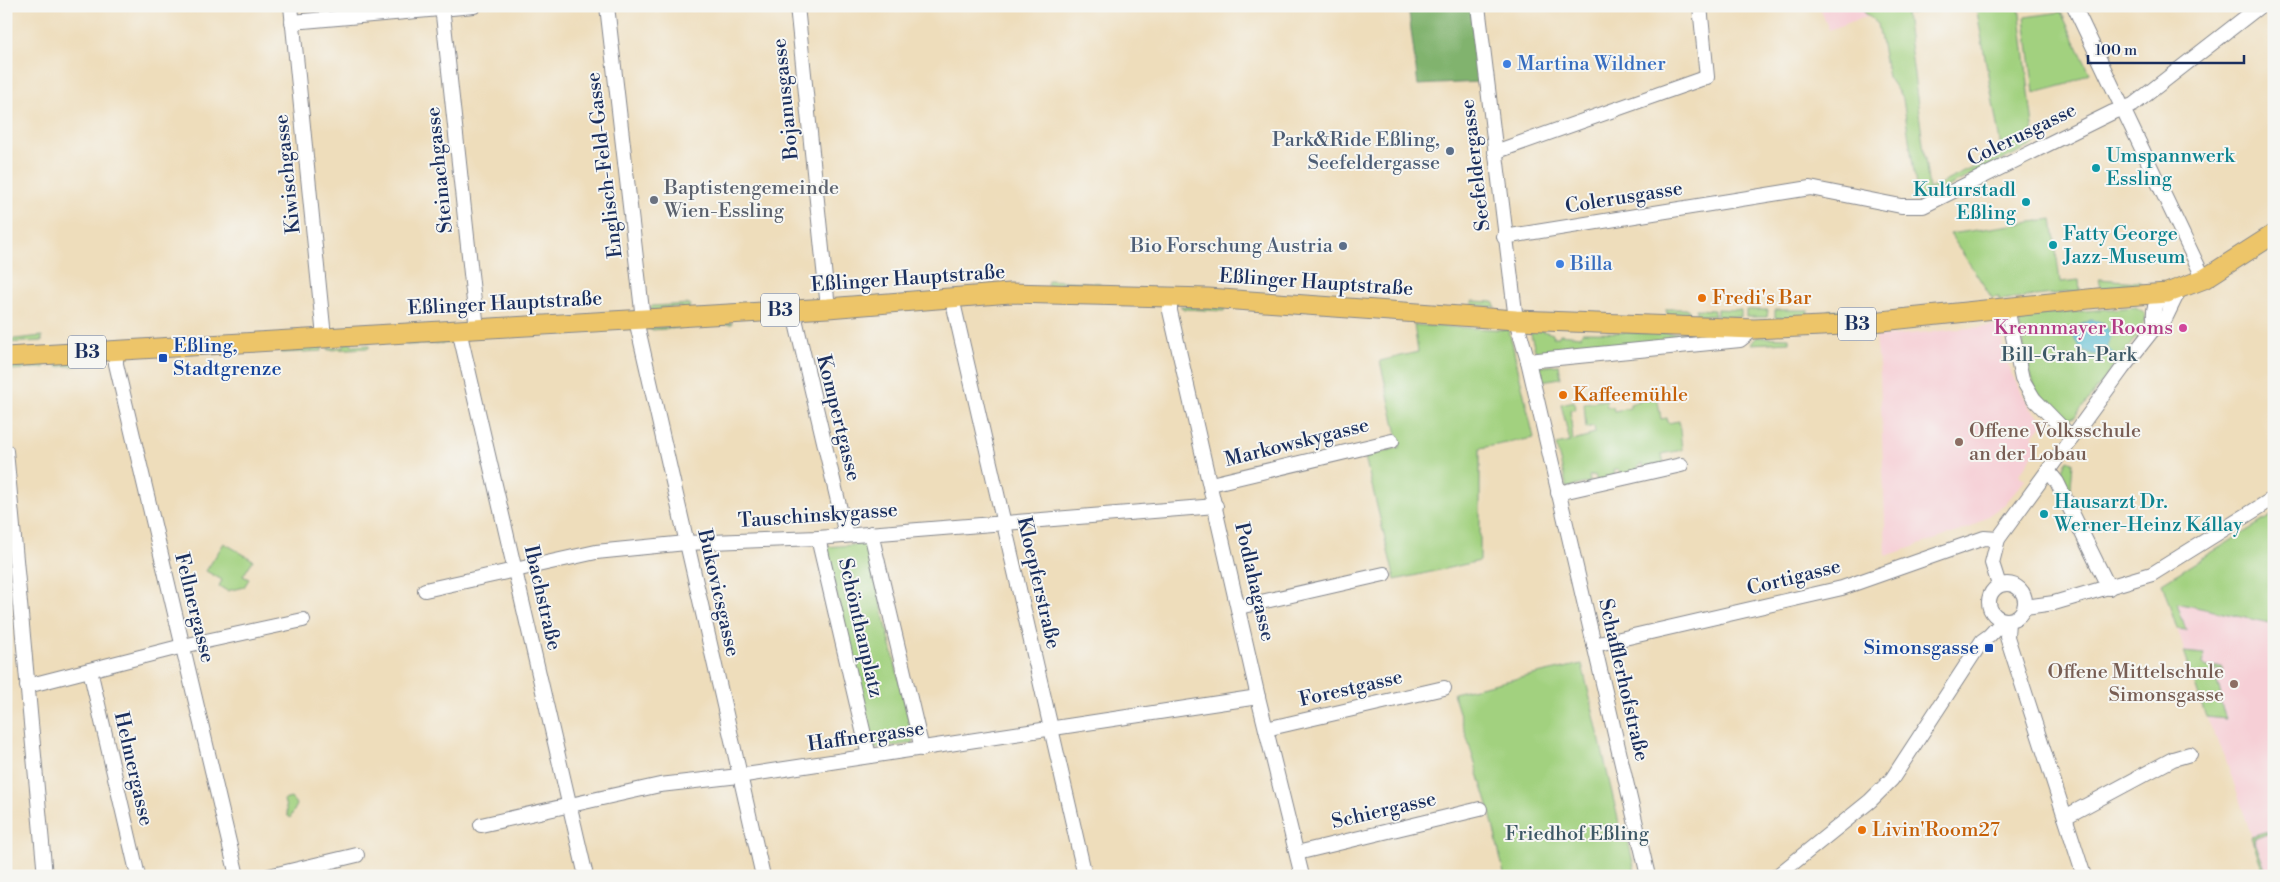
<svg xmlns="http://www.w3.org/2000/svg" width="2280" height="882" viewBox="0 0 2280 882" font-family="'Libre Bodoni',serif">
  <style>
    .built { fill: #f6cfd6 }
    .green { fill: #a2d17f; stroke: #5e806e }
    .forest { fill: #81b36e; stroke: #4e7166 }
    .water { fill: #53bad0; stroke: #377497 }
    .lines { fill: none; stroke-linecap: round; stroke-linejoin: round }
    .stream { stroke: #53bad0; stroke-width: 3 }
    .minor-casing { stroke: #84868c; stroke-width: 16 }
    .major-casing { stroke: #84868c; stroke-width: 21 }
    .minor { stroke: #fff; stroke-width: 14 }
    .major { stroke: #edc569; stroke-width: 19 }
    .shop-dot { fill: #3f7fe0; stroke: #f6f6f2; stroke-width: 2 }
    .service-dot { fill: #5c6f8a; stroke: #f6f6f2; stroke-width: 2 }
    .culture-dot { fill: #0f9aa8; stroke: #f6f6f2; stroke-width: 2 }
    .worship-dot { fill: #6b7280; stroke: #f6f6f2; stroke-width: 2 }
    .food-dot { fill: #e8710a; stroke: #f6f6f2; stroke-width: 2 }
    .hotel-dot { fill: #d1479c; stroke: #f6f6f2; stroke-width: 2 }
    .transit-dot { fill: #1a4fb4; stroke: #f6f6f2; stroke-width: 2 }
    .education-dot { fill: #8d6e63; stroke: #f6f6f2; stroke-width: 2 }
    .labels { text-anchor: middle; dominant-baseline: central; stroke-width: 4; stroke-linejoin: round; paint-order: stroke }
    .shield { fill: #f6f6f2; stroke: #5d6b8a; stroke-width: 1 }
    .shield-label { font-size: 19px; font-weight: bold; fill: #1b2f5e }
    .shop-label { font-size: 20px; fill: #366cbe; stroke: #f6f6f2; text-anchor: start }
    .street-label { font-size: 20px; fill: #1b2f5e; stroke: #f6f6f2 }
    .service-label { font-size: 20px; fill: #4e5e75; stroke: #f6f6f2; text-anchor: end }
    .culture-label { font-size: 20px; fill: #0d838f; stroke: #f6f6f2; text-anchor: start }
    .worship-label { font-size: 20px; fill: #5b616d; stroke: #f6f6f2; text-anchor: start }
    .food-label { font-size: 20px; fill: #c56008; stroke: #f6f6f2; text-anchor: start }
    .hotel-label { font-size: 20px; fill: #b23c85; stroke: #f6f6f2; text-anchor: end }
    .transit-label { font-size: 20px; fill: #164399; stroke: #f6f6f2; text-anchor: start }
    .park-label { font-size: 20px; fill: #3d5866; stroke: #f6f6f2 }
    .education-label { font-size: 20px; fill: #785e54; stroke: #f6f6f2; text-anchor: start }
  </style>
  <rect width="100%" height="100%" fill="#f6f6f2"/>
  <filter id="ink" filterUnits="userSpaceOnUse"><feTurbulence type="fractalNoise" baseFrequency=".02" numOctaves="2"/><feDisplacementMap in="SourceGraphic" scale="10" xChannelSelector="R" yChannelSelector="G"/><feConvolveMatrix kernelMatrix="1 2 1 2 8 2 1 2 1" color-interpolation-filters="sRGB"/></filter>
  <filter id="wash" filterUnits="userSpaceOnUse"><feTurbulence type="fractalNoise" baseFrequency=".0096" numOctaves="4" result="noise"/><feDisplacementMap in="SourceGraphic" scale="20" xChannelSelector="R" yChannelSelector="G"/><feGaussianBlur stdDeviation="1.12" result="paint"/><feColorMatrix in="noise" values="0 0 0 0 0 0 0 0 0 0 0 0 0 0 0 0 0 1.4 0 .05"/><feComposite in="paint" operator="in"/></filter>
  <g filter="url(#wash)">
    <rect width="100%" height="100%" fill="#edb"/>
    <g class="built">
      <polygon points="1819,6 1885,6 1886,9 1829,30"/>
      <polygon points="2000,325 2003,350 2010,371 2031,409 2045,421 2033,436 2037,449 2019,475 2025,480 2005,504 1972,527 1886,556 1880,375 1876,337"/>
      <polygon points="2274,514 2274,876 2265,876 2224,754 2206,717 2162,583"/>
    </g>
    <g class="green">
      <polygon points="1863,6 1946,6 1906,14 1929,189 2002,154 1976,6 2019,6 2035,144 1920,200 1917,193 1903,99 1888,77 1878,24 1865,13"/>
      <polygon points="2061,12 2090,73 2068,84 2034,93 2025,17"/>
      <polygon points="2052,219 2060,282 2079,280 2080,291 1999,300 1999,297 1992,298 1950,234"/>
      <polygon points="2099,279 2140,282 2144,287 2132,288 2126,286 2101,288"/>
      <polygon points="1048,280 1100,283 1100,288 1093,287 1092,284 1061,283 1061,287 1047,286"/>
      <polygon points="1472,301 1493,302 1496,307 1472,305"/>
      <polygon points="690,304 689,310 681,310 681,307 661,308 660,312 649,309 652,306"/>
      <polygon points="1180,306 1225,308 1224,311 1184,309"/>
      <polygon points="2136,307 2145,313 2146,319 2140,332 2075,417 2064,419 2036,391 2026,359 2019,321 2021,316"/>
      <polygon points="1666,309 1688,309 1690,314 1667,314"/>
      <polygon points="1696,309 1714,310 1714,316 1696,315"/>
      <polygon points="1717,309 1741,310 1741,317 1717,316"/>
      <polygon points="1746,310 1768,310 1767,317 1746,317"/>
      <polygon points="1775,310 1808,310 1808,317 1775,318"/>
      <polygon points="1829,310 1849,310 1849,315 1829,316"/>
      <polygon points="731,322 732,324 651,330 647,328"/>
      <polygon points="1414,325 1509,330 1534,438 1480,448 1480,561 1395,580 1365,457 1400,447 1380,361 1418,352"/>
      <polygon points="1533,328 1553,334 1553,337 1559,337 1560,334 1581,336 1582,332 1740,334 1540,355 1535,350 1530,331"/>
      <polygon points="42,336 42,341 6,343 6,340"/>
      <polygon points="450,337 454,340 450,343 406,345 406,342"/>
      <polygon points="1757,337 1789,338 1789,342 1751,344"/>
      <polygon points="344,343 352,343 352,346 369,345 369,348 328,350 327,348 344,347"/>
      <polygon points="322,344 322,351 281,353 281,347"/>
      <polygon points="64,359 72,359 73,363 92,361 92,365 57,367 57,363 64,363"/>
      <polygon points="44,361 44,368 10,370 7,368 17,363 18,366 36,365 37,362"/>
      <polygon points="1559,365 1561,378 1541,381 1538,367"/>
      <polygon points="1656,389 1661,419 1667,418 1668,423 1679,421 1682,450 1662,454 1664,465 1645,470 1643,464 1638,466 1638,471 1621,475 1619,470 1614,470 1615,477 1597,481 1595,475 1589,476 1590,482 1567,488 1556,445 1570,442 1561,404 1574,401 1575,409 1570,410 1573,441 1588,437 1588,435 1595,433 1594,426 1586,428 1584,403 1606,400 1607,407 1613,407 1614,411 1630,408 1630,404 1642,400 1644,397 1643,391"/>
      <polygon points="2068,460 2073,462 2070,499 2057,477"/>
      <polygon points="2274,514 2274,624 2177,603 2186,630 2177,629 2162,583"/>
      <polygon points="224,543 253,560 243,576 249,579 244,587 227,591 219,586 222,580 206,571"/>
      <polygon points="867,544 914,743 874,749 825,547"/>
      <polygon points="2184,652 2204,654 2203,664 2207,667 2222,667 2224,671 2213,670 2221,694 2218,696 2226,719 2206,717"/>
      <polygon points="1582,664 1622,836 1627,835 1636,876 1499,876 1504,874 1490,812 1453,693"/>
      <polygon points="291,798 297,805 290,818 288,816 284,800"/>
      <polygon points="2274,830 2274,842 2270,833 2254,839 2266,872 2274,870 2274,876 2265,876 2251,837"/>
    </g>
    <polygon class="forest" points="1408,6 1471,6 1479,82 1418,85"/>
    <path class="water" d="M 2091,320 L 2104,323 L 2111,335 L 2107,349 L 2099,355 C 2086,355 2077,346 2073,335 L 2080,325 Z"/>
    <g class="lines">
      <polyline class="stream" points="2107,349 2114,356"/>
    </g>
  </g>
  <g filter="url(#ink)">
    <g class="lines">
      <defs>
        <g id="minor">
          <polyline points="291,6 324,337"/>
          <polyline points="442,6 477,329"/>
          <polyline points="607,6 643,319"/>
          <polyline points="797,6 828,308"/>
          <polyline points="1478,6 1516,320 1528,361 1648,876"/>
          <polyline points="2074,6 2204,279"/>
          <polyline points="292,22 474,6"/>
          <polyline points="1495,152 1707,77 1700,6"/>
          <polyline points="1504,237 1810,188 1901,206 1923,206 2113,112 2133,105 2260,6"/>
          <polyline points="1170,297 1170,311 1258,697 1302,876"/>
          <polyline points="952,298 1085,876"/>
          <polyline points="2007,308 2022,379 2034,399 2072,438"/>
          <polyline points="793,310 846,535"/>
          <polyline points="636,320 763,876"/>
          <path d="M 2155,327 C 2152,308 2153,306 2167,293"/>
          <polyline points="459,330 586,876"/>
          <polyline points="116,350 116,364 237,876"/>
          <polyline points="1528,361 1740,340 1754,329"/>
          <polyline points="6,451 45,876"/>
          <polyline points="2049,472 2057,482 2109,588"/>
          <polyline points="1211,484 1392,441"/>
          <polyline points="1558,493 1681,465"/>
          <polyline points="871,533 922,749"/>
          <polyline points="818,538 869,756"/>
          <circle cx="2007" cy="602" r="18"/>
          <polyline points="1999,585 1992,563 1998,539 2122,369 2155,327 2165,319 2180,288"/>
          <polyline points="425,590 596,552 686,543 818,538 1216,506"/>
          <polyline points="1239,607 1384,574"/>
          <polyline points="2025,607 2054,603 2152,574 2274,498"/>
          <polyline points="2008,621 2007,637 2084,876"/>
          <polyline points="1594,645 1842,588 1984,538 1998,539"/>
          <polyline points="90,670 138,876"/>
          <polyline points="27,686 183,646 303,620"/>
          <polyline points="1266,729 1444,688"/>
          <polyline points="2065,817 2173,759 2190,754"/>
          <polyline points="481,825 660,785 739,776 1258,697"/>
          <polyline points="1297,853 1480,809"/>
          <polyline points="269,876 357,855"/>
          <polyline points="1777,876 1870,801 1892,779 1982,641 1989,636 2004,620"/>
        </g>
        <polyline id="major" points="6,357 828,308 1010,293 1208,298 1516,320 1754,329 1844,325 2098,298 2167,293 2204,279 2274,234"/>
      </defs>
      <use href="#minor" class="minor-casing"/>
      <use href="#major" class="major-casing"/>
      <use href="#minor" class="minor"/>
      <use href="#major" class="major"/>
    </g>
  </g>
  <g class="shop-dot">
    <circle cx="1507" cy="64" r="5"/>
    <circle cx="1560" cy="264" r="5"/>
  </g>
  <g class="service-dot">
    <circle cx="1450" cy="151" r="5"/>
    <circle cx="1343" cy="246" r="5"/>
  </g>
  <g class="culture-dot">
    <circle cx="2096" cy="168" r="5"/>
    <circle cx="2026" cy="202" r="5"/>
    <circle cx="2053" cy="245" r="5"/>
    <circle cx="2044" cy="514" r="5"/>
  </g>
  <circle class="worship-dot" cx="654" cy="200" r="5"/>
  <g class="food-dot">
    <circle cx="1702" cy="298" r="5"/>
    <circle cx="1563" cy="395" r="5"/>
    <circle cx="1862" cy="830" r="5"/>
  </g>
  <circle class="hotel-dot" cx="2183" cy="328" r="5"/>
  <g class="transit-dot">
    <rect x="158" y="353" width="10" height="10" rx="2.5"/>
    <rect x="1984" y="643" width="10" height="10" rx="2.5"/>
  </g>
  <g class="education-dot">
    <circle cx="1959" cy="442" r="5"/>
    <circle cx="2234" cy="684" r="5"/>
  </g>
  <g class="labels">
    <g class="shield">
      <rect x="761" y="293.5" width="38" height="33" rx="4"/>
      <rect x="1838" y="307.5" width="38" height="33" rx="4"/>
      <rect x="68" y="335.5" width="38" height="33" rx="4"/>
    </g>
    <g class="shield-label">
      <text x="780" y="310">B3</text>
      <text x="1857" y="324">B3</text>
      <text x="87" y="352">B3</text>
    </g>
    <g class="shop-label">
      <text x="1517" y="64">Martina Wildner</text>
      <text x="1570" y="264">Billa</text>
    </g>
    <g class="street-label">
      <text transform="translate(786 99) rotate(-96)">Bojanusgasse</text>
      <text transform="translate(2022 135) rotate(-26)">Colerusgasse</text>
      <text transform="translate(605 165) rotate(-97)">Englisch-Feld-Gasse</text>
      <text transform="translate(1476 165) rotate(-97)">Seefeldergasse</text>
      <text transform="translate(440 170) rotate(-96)">Steinachgasse</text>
      <text transform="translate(288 174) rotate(-96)">Kiwischgasse</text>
      <text transform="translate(1624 198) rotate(-9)">Colerusgasse</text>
      <text transform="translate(908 279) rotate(-4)">Eßlinger Hauptstraße</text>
      <text transform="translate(1316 283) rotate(4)">Eßlinger Hauptstraße</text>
      <text transform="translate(505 304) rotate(-3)">Eßlinger Hauptstraße</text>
      <text transform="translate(838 418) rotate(76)">Kompertgasse</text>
      <text transform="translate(1297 443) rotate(-14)">Markowskygasse</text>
      <text transform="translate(818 516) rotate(-4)">Tauschinskygasse</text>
      <text transform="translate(1794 578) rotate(-14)">Cortigasse</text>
      <text transform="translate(1254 582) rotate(77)">Podlahagasse</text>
      <text transform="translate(1038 583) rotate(77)">Kloepferstraße</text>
      <text transform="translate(718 593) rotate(77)">Bukovicsgasse</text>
      <text transform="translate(542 598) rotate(77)">Ibachstraße</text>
      <text transform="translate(194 608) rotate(76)">Fellnergasse</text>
      <text transform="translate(860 628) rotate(77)">Schönthanplatz</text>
      <text transform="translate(1623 680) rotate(77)">Schafflerhofstraße</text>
      <text transform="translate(1351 689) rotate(-13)">Forestgasse</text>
      <text transform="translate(866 737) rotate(-8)">Haffnergasse</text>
      <text transform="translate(133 769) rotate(77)">Helmergasse</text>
      <text transform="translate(1384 811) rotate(-13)">Schiergasse</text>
    </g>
    <g class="service-label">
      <text x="1440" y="140">Park&amp;Ride Eßling,<tspan x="1440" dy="23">Seefeldergasse</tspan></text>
      <text x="1333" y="246">Bio Forschung Austria</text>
    </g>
    <g class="culture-label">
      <text x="2106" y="156">Umspannwerk<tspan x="2106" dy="23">Essling</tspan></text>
      <text x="2016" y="190" text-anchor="end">Kulturstadl<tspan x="2016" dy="23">Eßling</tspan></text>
      <text x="2063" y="234">Fatty George<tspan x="2063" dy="23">Jazz-Museum</tspan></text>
      <text x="2054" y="502">Hausarzt Dr.<tspan x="2054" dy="23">Werner-Heinz Kállay</tspan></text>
    </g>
    <g class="worship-label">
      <text x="664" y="188">Baptistengemeinde<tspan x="664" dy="23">Wien-Essling</tspan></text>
    </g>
    <g class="food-label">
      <text x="1712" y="298">Fredi's Bar</text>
      <text x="1573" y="395">Kaffeemühle</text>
      <text x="1872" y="830">Livin'Room27</text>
    </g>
    <g class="hotel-label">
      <text x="2173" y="328">Krennmayer Rooms</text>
    </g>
    <g class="transit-label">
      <text x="173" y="346">Eßling,<tspan x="173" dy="23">Stadtgrenze</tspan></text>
      <text x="1979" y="648" text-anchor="end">Simonsgasse</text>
    </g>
    <g class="park-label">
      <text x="2069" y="355">Bill-Grah-Park</text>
      <text x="1577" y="834">Friedhof Eßling</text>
    </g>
    <g class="education-label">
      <text x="1969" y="431">Offene Volksschule<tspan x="1969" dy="23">an der Lobau</tspan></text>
      <text x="2224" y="672" text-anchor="end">Offene Mittelschule<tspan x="2224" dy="23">Simonsgasse</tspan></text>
    </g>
  </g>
  <rect width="2280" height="882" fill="none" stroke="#f6f6f2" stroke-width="25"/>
  <path d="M2088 55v8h156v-8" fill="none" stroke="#1b2f5e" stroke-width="2.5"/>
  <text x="2095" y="55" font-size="15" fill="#1b2f5e" stroke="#f6f6f2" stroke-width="4" paint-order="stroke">100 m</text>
</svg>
